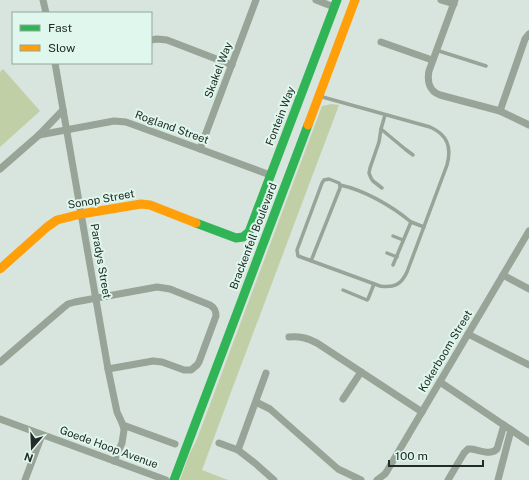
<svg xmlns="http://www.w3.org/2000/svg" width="529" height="480" viewBox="0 0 529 480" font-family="'Public Sans',sans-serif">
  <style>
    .green { fill: #c1cfa6 }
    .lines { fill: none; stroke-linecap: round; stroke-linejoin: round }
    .lane { stroke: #97a497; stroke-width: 3.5 }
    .street { stroke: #97a497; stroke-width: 7 }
    .fast { stroke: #30b455; stroke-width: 9 }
    .slow { stroke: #ff9f0a; stroke-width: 9 }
    .labels { text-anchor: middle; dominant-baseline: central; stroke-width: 4; stroke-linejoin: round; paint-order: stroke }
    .street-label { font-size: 11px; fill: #222b27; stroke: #dff7ec }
  </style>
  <rect width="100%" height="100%" fill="#d8e4de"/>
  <g class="green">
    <polygon points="3,69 40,111 0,147 0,72"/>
    <polygon points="332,104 339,105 231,392 202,470 228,480 180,480 189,455 197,439 322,106"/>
  </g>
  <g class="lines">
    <g class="lane">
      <polyline points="436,50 486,66"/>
      <polyline points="385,115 381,129 405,149 413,155"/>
      <polyline points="381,129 379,142 370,168 369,173 371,178 373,181 382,188"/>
      <path d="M 340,185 C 364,190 392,206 411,222"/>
      <polyline points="393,236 403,240"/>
      <polyline points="387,253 397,257"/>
      <path d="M 311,261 L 340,188 L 340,185 L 339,183 L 329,179 L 324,180 L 322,183 L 297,250 L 298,256 L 380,286 C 394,288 401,285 407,272 L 447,165 C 450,154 450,142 441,134 C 438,131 434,129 430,127 L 319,96"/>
      <polyline points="393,265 411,222 424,227"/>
      <polyline points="343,290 367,300 368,299 374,284"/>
    </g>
    <g class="street">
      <polyline points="43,0 46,13"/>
      <polyline points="316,0 334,7"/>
      <polyline points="441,0 454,4"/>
      <path d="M 455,0 L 429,71 C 427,81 429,91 440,95 L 500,111 L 529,125"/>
      <polyline points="151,40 157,39 167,40 232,65"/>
      <polyline points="381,42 432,60"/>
      <polyline points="55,63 108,369 117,412 123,425 124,430 122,443 114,461"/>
      <polyline points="500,111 525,39 529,34"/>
      <polyline points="39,135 114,121 126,122 200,149 270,175"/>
      <polyline points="200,149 256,0"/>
      <polyline points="0,169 39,135 63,110"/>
      <polyline points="503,275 529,289"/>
      <polyline points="468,334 529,365"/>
      <path d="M 289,337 C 300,336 307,338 317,343 L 422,412"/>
      <path d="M 0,362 L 63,308 L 68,304 L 75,302 L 157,287 L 170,289 L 210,305 C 215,308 216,311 216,316 L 199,362 L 197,365 L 191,370 L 184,370 L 162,362 L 153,361 L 108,369"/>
      <polyline points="440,382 529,442"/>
      <polyline points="343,399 361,372"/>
      <polyline points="256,402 270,409 338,469 361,480"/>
      <polyline points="0,419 166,480"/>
      <polyline points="123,425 175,444"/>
      <polyline points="219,443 238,450 256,464 274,480"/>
      <polyline points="238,450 266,373"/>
      <polyline points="25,480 42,435"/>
      <polyline points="377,480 385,474 387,471 529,231"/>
      <path d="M 448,480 L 464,453 L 468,449 L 471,449 C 480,450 490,456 497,449 L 504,425"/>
      <polyline points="498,480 511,430"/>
    </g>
    <g class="fast">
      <polyline points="196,223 236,238 243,237 249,232 337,0"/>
      <polyline points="174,480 308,125"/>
    </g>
    <g class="slow">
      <polyline points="308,125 355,0"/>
      <polyline points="0,269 47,227 57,220 81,214 141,204 150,205 196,223"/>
    </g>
  </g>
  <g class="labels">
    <g class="street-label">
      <text transform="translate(218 70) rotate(-69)">Skakel Way</text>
      <text transform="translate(280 116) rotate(-69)">Fontein Way</text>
      <text transform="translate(172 127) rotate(20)">Rogland Street</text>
      <text transform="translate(101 199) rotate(-10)">Sonop Street</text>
      <text transform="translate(253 236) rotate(-69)">Brackenfell Boulevard</text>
      <text transform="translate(101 261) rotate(80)">Paradys Street</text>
      <text transform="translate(445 351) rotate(-59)">Kokerboom Street</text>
      <text transform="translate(109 447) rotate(20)">Goede Hoop Avenue</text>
    </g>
  </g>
  <rect x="12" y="12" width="140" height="52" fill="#dff7ec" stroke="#93a59d"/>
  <rect x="20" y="25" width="20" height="6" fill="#30b455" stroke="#93a59d"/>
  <text x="48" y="32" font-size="12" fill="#222b27">Fast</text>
  <rect x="20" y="45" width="20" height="6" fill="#ff9f0a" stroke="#93a59d"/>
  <text x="48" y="52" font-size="12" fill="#222b27">Slow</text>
  <g transform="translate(32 448) rotate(199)" stroke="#dff7ec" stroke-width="3" paint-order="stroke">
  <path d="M0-3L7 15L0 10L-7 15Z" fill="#222b27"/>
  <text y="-6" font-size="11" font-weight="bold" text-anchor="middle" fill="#222b27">N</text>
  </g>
  <path d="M389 460v6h94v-6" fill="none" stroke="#222b27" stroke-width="2"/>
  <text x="395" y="460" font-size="12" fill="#222b27" stroke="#dff7ec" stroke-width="3" paint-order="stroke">100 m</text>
</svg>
